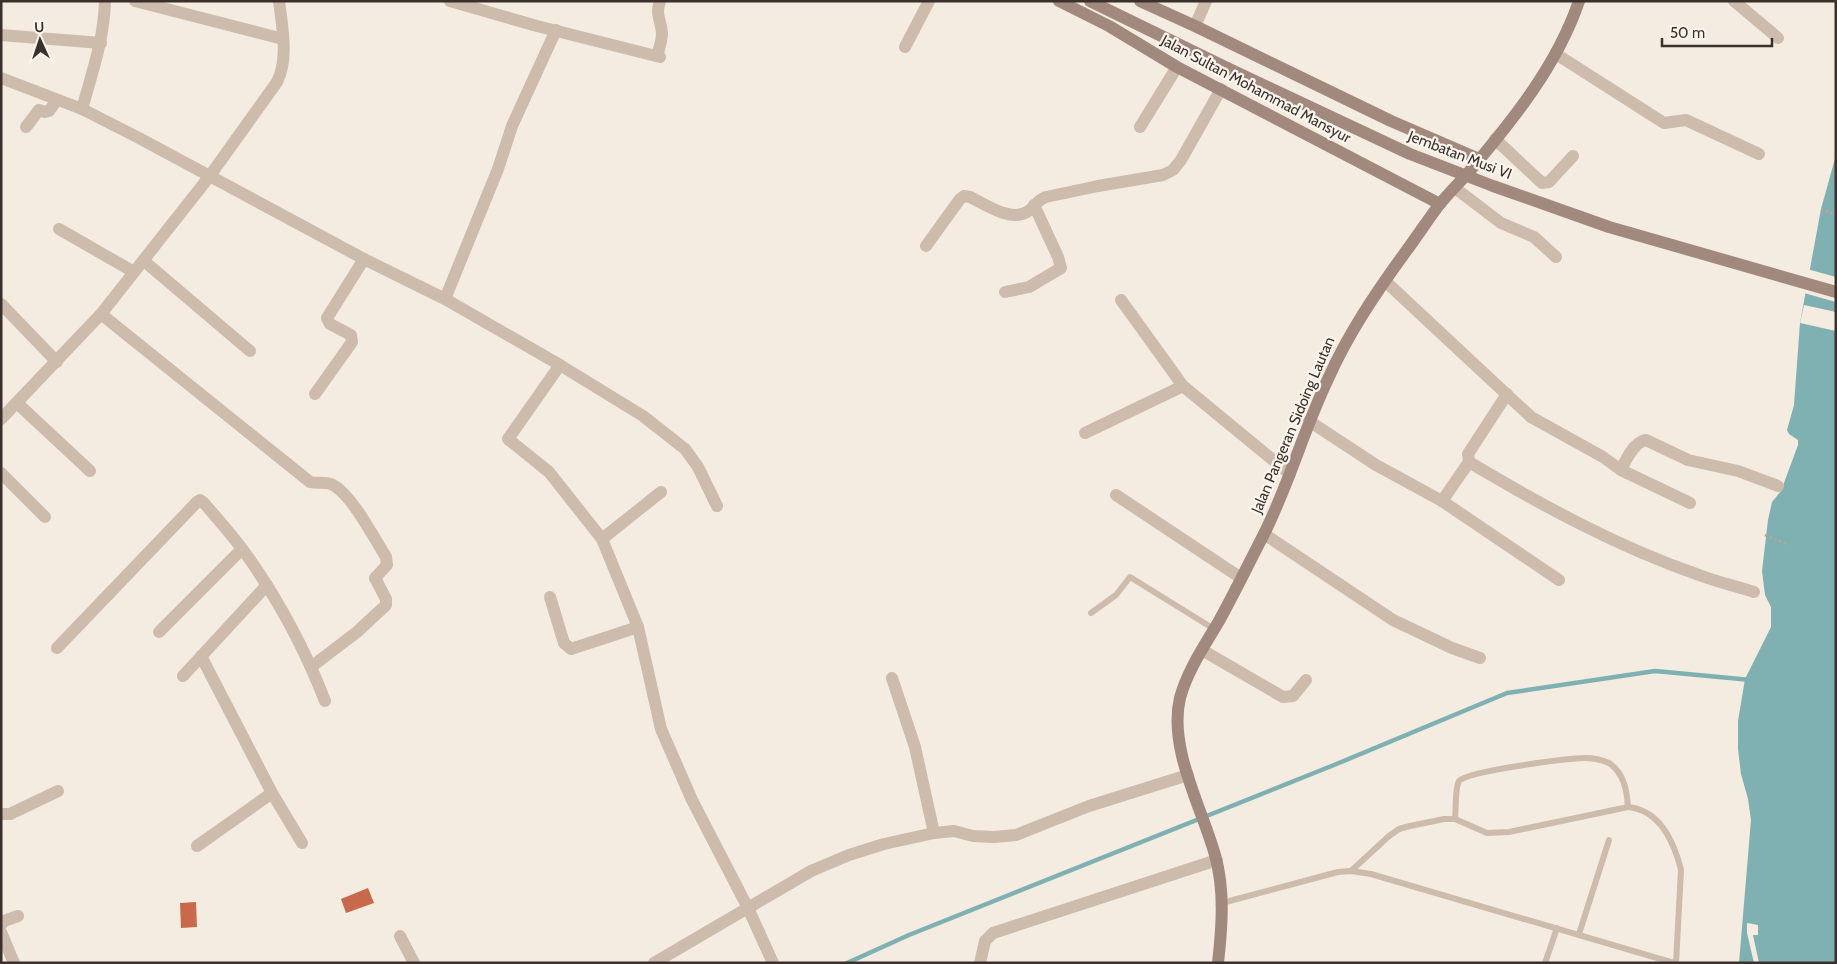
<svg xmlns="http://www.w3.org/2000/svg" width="1837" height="964" viewBox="0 0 1837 964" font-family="Cabin,sans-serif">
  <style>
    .water { fill: #7fb0b2 }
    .pier { fill: #f4ebe1 }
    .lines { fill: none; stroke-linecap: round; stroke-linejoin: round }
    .stream { stroke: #7fb0b2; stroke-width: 4.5 }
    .building { fill: #c8694b }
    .path { stroke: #b9a596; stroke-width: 2.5; stroke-dasharray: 2.5 2.5; stroke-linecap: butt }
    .lane { stroke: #cdbbac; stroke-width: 6 }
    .street { stroke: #cdbbac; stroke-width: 12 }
    .secondary { stroke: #a18a7d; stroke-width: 12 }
    .secondary-bridge { stroke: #a18a7d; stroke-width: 12 }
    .labels { text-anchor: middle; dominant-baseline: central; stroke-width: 4.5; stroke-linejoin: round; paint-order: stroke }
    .street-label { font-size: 15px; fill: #3b302b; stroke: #fbf5ee }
  </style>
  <rect width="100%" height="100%" fill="#f4ebe1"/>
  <polygon class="water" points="1836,155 1836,963 1739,963 1751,820 1748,799 1741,774 1738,749 1738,721 1745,679 1771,627 1771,607 1765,595 1762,571 1768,520 1772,502 1781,491 1798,445 1798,440 1789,434 1787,430 1794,405 1800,323 1821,209"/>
  <g class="pier">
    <polygon points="1807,269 1836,277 1836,302 1804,293"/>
    <polygon points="1804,305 1836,312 1836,331 1800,323"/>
    <polygon points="1747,923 1758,925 1758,935 1753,935 1759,963 1754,963 1747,933"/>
  </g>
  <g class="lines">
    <polyline class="stream" points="847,963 909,935 1334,765 1507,693 1655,671 1751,680"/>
  </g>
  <g class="building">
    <polygon points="368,888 374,903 346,913 341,899"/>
    <polygon points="196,902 197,927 181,928 180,903"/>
  </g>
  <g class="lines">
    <g class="path">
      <polyline points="1821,209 1836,215"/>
      <polyline points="1765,535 1786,544"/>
    </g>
    <g class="lane">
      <polyline points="1091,613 1116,595 1130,577 1214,629"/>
      <path d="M 1455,819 C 1456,811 1455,787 1459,781 C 1467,771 1570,758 1586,758 C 1594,758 1602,760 1609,763 C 1624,773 1627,791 1628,807"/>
      <path d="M 1351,871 L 1389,836 L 1399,829 L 1410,826 L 1444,819 L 1455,819 L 1487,833 L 1509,832 L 1628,807 C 1660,810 1674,842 1681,870 L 1676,963"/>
      <polyline points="1222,903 1338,872 1351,871 1371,874 1674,963"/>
      <polyline points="1579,934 1609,840"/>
      <polyline points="1545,963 1557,928"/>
    </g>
    <g class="street">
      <polyline points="135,1 283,39"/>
      <polyline points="450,1 537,26 660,57"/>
      <polyline points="1734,1 1778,38"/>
      <polyline points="1195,26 1206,1"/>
      <polyline points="1,35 101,43"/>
      <polyline points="905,47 929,1"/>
      <polyline points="1556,54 1664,123 1686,120 1759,154"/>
      <path d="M 657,56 C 659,49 662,41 662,33 C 661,20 655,15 660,1"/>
      <polyline points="1,78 82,109 139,138 364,259 445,299 560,365 643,416 685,449 698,467 717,506"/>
      <path d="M 82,109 C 92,73 104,39 105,1"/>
      <polyline points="26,127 39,110 45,112 49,111 57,100"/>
      <polyline points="1140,127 1177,67"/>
      <polyline points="1495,139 1542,183 1549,182 1573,156"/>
      <polyline points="1455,188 1501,223 1534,237 1556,257"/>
      <polyline points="59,229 134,272"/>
      <path d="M 926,246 L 960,199 L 964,196 L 970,197 C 985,204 1010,222 1027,212 C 1035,207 1037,200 1046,197 L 1098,186 L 1163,175 L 1173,170 L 1181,160 L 1221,89"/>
      <polyline points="144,261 250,351"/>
      <path d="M 1385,281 L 1531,417 L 1603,457 L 1621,470 C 1626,459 1634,442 1646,440 L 1688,460 L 1738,471 L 1778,486"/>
      <polyline points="1005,292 1029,287 1061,268 1058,257 1034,205"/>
      <polyline points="445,299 498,169 512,126 556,30"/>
      <polyline points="1121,300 1183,386 1290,474"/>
      <polyline points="1,304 57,362"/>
      <path d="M 101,314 L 310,482 C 318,484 326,481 333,485 C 352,495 374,538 386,557 L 387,565 L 375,578 L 386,599 L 386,605 L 357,632 L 311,667"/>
      <polyline points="560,365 508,439 549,472 602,539 638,627 661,729 692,800 748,908 773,963"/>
      <polyline points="315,394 352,342 351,335 330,324 327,318 364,259"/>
      <path d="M 1507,394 L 1468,454 L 1469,462 C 1543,506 1618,547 1699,575 C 1717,582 1736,586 1754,592"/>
      <polyline points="17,403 90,471"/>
      <path d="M 1,419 L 101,314 L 209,177 L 277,82 C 289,59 282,26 279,1"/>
      <polyline points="1309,421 1376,465 1442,501 1559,580"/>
      <polyline points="1085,433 1183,386"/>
      <polyline points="1621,470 1690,503"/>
      <polyline points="1,473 45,517"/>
      <polyline points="1116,495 1241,578"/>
      <polyline points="1442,501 1469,462"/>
      <polyline points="1264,534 1393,620 1452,648 1480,658"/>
      <polyline points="602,539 661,492"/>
      <polyline points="550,597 564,643 571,649 638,627"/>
      <polyline points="159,632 242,549"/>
      <path d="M 57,648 L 197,502 L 200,500 L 204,503 C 217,518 231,534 243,550 C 277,597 304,647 325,701"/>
      <polyline points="1202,650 1283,697 1293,696 1306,680"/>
      <polyline points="201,656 272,793 302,843"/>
      <polyline points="183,676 267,585"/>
      <polyline points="892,678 915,747 934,833 954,831 973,836 994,837 1016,835 1089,806 1188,775"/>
      <polyline points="1,814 10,814 58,791"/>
      <polyline points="197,846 272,793"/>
      <polyline points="1,925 4,921 18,916"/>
      <polyline points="1,932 14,963"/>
      <polyline points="400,936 414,963"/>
      <polyline points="654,963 811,871 849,855 884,844 934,833"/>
      <polyline points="980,963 985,941 993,933 1217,860"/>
    </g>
    <g class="secondary">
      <polyline points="1059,1 1109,26 1177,67 1440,204"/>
      <polyline points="1090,1 1227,68"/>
      <polyline points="1140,1 1195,26 1391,121 1479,159"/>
      <path d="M 1218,963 C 1222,927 1225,890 1215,855 C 1202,808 1168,748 1180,698 C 1187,671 1205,645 1219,621 C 1235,592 1249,563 1264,534 C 1289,484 1304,429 1328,379 C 1348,334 1375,294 1404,254 C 1416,238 1427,221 1439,205 C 1448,194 1458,184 1468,173 C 1512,121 1557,66 1579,1"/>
    </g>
    <polyline class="secondary-bridge" points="1227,68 1410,154 1493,186 1609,227 1836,292"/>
  </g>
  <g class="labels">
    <g class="street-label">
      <text transform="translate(1256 89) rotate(28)">Jalan Sultan Mohammad Mansyur</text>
      <text transform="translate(1460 155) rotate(21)">Jembatan Musi VI</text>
      <text transform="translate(1293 425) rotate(-67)">Jalan Pangeran Sidoing Lautan</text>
    </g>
  </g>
  <rect width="1837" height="964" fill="none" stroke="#3b302b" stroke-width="5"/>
  <g transform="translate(40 40) rotate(357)" stroke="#fbf5ee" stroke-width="4" paint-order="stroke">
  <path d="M0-4L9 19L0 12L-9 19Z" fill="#3b302b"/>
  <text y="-8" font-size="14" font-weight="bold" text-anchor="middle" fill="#3b302b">U</text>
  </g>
  <path d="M1662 38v8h110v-8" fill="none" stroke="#3b302b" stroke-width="2.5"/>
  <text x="1670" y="38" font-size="15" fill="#3b302b" stroke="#fbf5ee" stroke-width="4" paint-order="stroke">50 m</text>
</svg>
